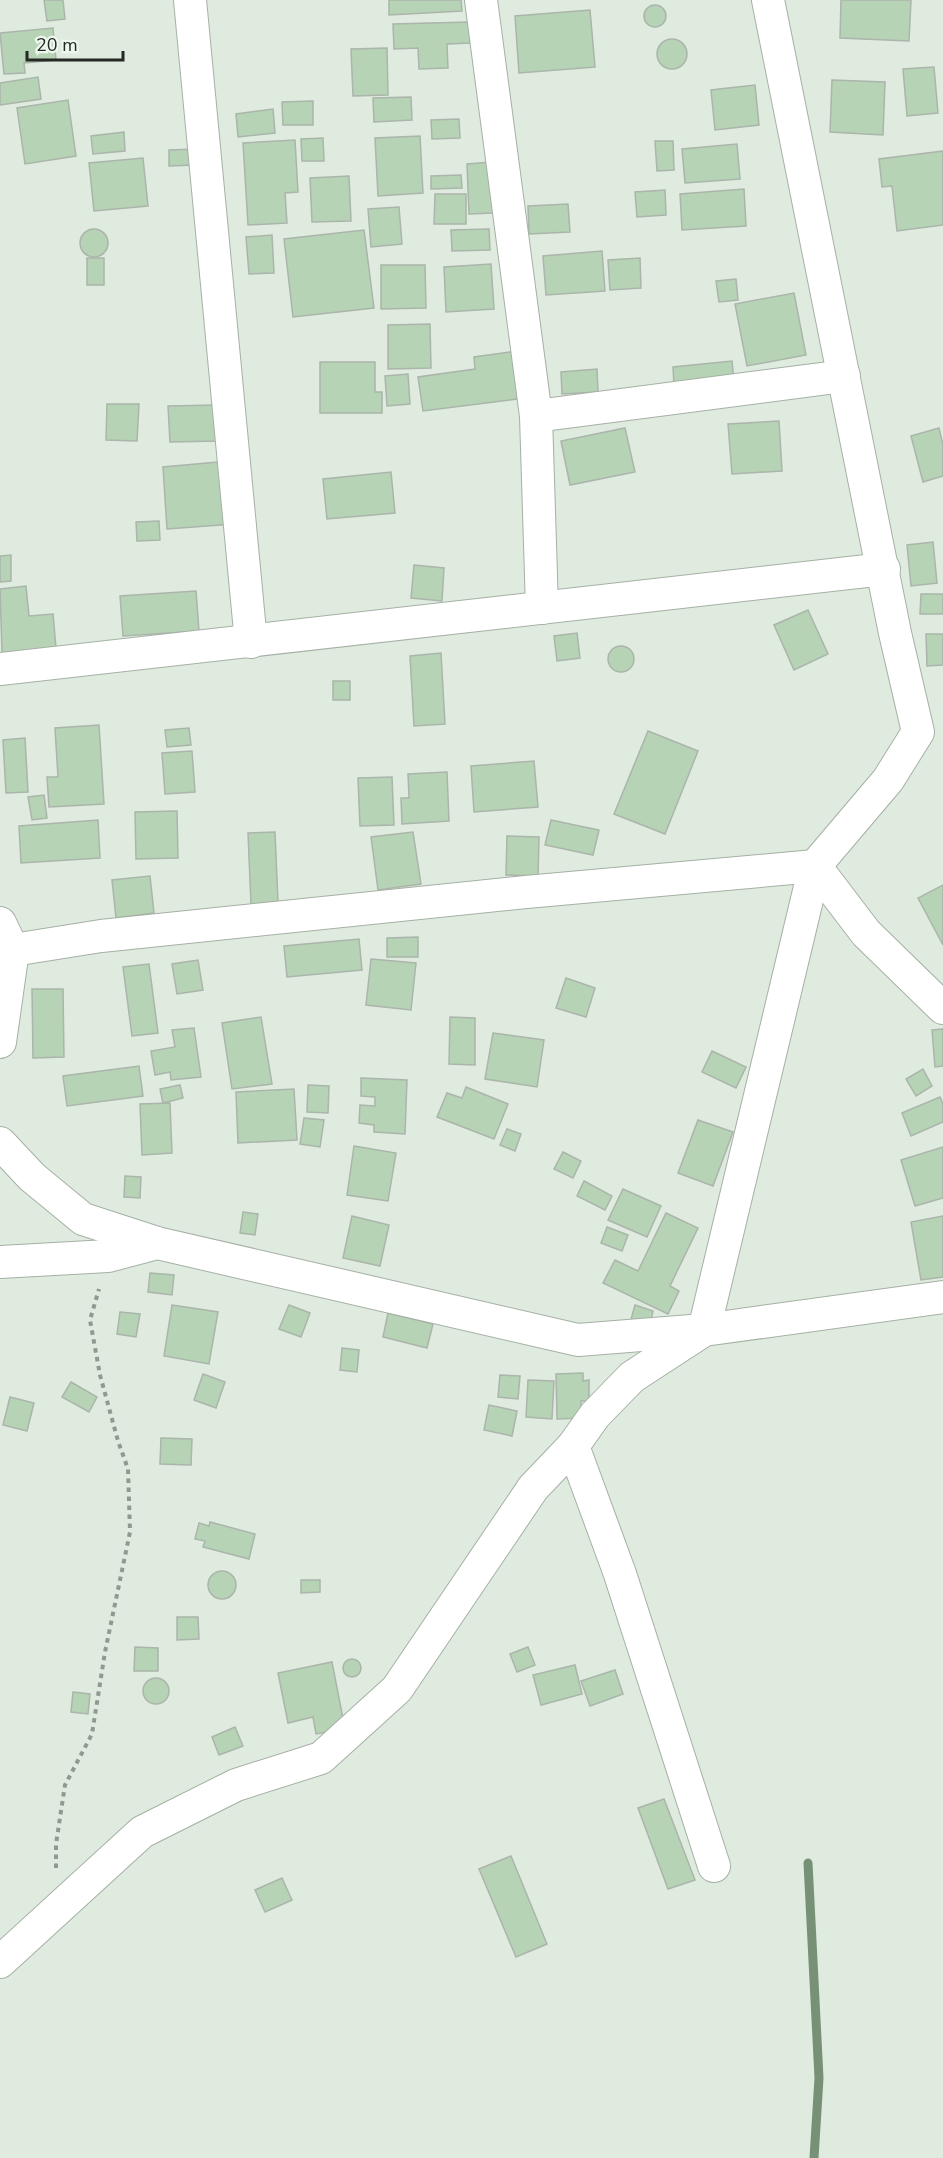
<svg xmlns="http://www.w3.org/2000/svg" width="943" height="2158" viewBox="0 0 943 2158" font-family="'Nunito Sans',sans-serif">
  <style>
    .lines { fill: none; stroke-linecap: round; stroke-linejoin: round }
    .stream { stroke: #769176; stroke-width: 9 }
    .building { fill: #b6d3b6; stroke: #abb5ab; stroke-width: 1.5 }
    .minor-casing { stroke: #a6b0a5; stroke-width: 34 }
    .path { stroke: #909990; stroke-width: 4; stroke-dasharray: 4.5 4.5; stroke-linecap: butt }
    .minor { stroke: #fff; stroke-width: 32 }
  </style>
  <rect width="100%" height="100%" fill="#dfebdf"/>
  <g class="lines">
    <polyline class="stream" points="808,1863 819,2078 814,2158"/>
  </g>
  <g class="building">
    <polygon points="44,0 63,0 65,19 47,21"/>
    <polygon points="389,0 461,0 462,11 389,15"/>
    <polygon points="841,0 911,0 909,41 840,38"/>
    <circle cx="655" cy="16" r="11"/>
    <polygon points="590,10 595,67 519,73 515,16"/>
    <polygon points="469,22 470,43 447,44 448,68 419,69 418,48 394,49 393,24"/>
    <polygon points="53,28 56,60 24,63 25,73 4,74 0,33"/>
    <circle cx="672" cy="54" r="15"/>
    <polygon points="387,48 388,95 353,96 351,49"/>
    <polygon points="934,67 938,113 907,116 903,69"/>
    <polygon points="38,77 41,99 0,105 0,83"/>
    <polygon points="832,80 885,82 883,135 830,132"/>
    <polygon points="755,85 759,125 715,130 711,90"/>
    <polygon points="411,97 412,120 374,122 373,98"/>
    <polygon points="68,100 76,156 25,164 17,108"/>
    <polygon points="313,101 313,125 283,125 282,102"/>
    <polygon points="273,109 275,133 238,137 236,114"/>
    <polygon points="459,119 460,138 432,139 431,120"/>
    <polygon points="124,132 125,151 93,154 91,136"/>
    <polygon points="420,136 423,193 378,196 375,138"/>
    <polygon points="323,138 324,161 302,161 301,139"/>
    <polygon points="295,140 298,192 285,193 287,223 248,225 243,143"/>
    <polygon points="655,141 673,141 674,170 657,171"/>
    <polygon points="737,144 740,179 685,183 682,149"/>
    <polygon points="196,149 196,165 169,166 169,150"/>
    <polygon points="943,151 943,225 897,231 892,186 882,187 879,159"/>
    <polygon points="143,158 148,206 94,211 89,163"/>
    <polygon points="491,162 494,213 469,214 467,164"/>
    <polygon points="461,175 462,188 431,189 431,176"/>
    <polygon points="349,176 351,221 312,222 310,178"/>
    <polygon points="744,189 746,226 682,230 680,194"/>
    <polygon points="665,190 666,215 637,217 635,192"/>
    <polygon points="435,194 466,194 466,224 434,224"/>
    <polygon points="568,204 570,232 529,234 528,206"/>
    <polygon points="399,207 402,244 371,247 368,209"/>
    <polygon points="489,229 490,250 452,251 451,230"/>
    <circle cx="94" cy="243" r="14"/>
    <polygon points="364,230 374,308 293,317 284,239"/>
    <polygon points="272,235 274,273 249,274 246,237"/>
    <polygon points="602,251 605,291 546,295 543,256"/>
    <rect x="87" y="258" width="17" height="27"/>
    <polygon points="640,258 641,288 610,290 608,260"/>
    <polygon points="491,264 494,309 446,312 444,267"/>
    <polygon points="381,265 425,265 426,308 381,309"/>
    <polygon points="736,279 738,300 719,302 716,281"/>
    <polygon points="794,293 806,355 747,366 735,304"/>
    <polygon points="430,324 431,368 388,369 388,325"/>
    <polygon points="518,351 525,398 423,411 418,377 475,369 474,357"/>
    <polygon points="732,361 734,381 674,386 673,367"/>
    <polygon points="320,362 375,362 375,392 382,392 382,413 320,413"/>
    <polygon points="597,369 598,392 562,394 561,372"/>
    <polygon points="408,374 410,404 387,406 385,376"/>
    <polygon points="107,404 139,404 137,441 106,440"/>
    <polygon points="218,405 219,441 170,442 168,406"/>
    <polygon points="779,421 782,471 732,474 728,424"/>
    <polygon points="625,428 635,472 570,485 561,441"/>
    <polygon points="939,428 943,445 943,476 923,482 911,436"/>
    <polygon points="229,461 234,524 167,529 163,467"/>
    <polygon points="391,472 395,513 327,519 323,479"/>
    <polygon points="159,521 160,540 137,541 136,522"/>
    <polygon points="933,542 937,583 911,586 907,545"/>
    <polygon points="11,555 11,581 0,582 0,556"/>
    <polygon points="414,565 444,568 442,601 411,598"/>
    <polygon points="26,586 29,616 53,614 56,648 2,653 0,589"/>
    <polygon points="196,591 199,631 123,636 120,596"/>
    <polygon points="921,594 943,594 943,614 920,614"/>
    <polygon points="808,610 828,654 794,670 774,625"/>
    <polygon points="577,633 580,658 557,661 554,636"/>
    <polygon points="926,634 943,634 943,665 927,666"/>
    <circle cx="621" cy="659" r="13"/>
    <polygon points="441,653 445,724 414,726 410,656"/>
    <rect x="333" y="681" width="17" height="19"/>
    <polygon points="99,725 104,804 49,807 47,777 58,777 55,728"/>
    <polygon points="189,728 191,745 167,747 165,730"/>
    <polygon points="648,731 698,751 665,834 614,814"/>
    <polygon points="25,738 28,792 6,793 3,740"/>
    <polygon points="192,751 195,792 165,794 162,753"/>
    <polygon points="534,761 538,807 474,812 471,766"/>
    <polygon points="447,772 449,821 402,824 401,798 409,798 408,774"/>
    <polygon points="392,777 394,825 360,826 358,778"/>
    <polygon points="44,795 47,818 32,820 28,797"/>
    <polygon points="177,811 178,858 136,859 135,812"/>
    <polygon points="98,820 100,858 21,863 19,826"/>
    <polygon points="551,820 599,830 593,855 545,845"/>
    <polygon points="275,832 278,903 251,904 248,833"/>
    <polygon points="413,832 421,884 378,890 371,837"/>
    <polygon points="507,836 539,837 538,876 506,875"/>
    <polygon points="150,876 154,913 116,918 112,880"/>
    <polygon points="943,885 943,945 918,898"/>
    <polygon points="418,937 418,957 387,957 387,938"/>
    <polygon points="359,939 362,970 287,977 284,946"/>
    <polygon points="371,959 416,963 411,1010 366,1005"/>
    <polygon points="198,960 203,990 177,994 172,964"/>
    <polygon points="149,964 158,1033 132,1036 123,967"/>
    <polygon points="566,978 595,988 586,1017 556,1008"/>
    <polygon points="32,989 63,989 64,1057 33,1058"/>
    <polygon points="261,1017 272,1084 232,1089 222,1023"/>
    <polygon points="450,1017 475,1018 475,1065 449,1064"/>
    <polygon points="194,1028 201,1077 171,1080 170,1072 155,1075 151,1051 175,1047 172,1030"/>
    <polygon points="943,1029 943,1066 935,1067 932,1030"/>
    <polygon points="493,1033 544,1040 537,1087 485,1079"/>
    <polygon points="712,1051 746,1067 736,1088 702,1072"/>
    <polygon points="139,1066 143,1096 67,1106 63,1076"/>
    <polygon points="923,1069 932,1086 916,1096 906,1079"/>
    <polygon points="361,1078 407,1080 405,1134 374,1132 374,1125 359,1123 360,1105 375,1106 375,1097 361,1096"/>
    <polygon points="180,1085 183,1098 163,1103 160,1089"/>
    <polygon points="308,1085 329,1086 328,1113 307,1112"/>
    <polygon points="466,1087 508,1104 494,1139 437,1117 447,1093 462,1098"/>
    <polygon points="294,1089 297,1140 238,1143 236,1092"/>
    <polygon points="940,1097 943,1104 943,1122 911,1136 902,1113"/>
    <polygon points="170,1103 172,1153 142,1155 140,1104"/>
    <polygon points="304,1118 324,1120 320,1147 300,1144"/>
    <polygon points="698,1120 733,1132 713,1186 678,1173"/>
    <polygon points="507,1129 521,1134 515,1151 500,1145"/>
    <polygon points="354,1146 396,1153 388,1201 347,1195"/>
    <polygon points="943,1147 943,1198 915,1206 901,1160"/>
    <polygon points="563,1152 581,1161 573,1178 554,1169"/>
    <polygon points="125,1176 141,1177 140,1198 124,1197"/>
    <polygon points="584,1181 612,1196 605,1210 577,1196"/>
    <polygon points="623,1189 661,1206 647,1237 608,1220"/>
    <polygon points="243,1212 258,1214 255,1235 240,1233"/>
    <polygon points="666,1213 698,1228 670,1286 679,1291 668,1314 603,1283 615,1260 638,1271"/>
    <polygon points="352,1216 389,1225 380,1266 343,1258"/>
    <polygon points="943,1216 943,1277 921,1280 911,1222"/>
    <polygon points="607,1227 628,1235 622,1251 601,1243"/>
    <polygon points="150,1273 174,1275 172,1295 148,1292"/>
    <polygon points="172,1305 218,1312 209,1364 164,1356"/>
    <polygon points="289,1305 310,1313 301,1337 279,1329"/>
    <polygon points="635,1305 653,1311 649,1329 630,1323"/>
    <polygon points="120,1312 140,1314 136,1337 117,1334"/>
    <polygon points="388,1313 433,1324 427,1348 383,1337"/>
    <polygon points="342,1348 359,1350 357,1372 340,1370"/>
    <polygon points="583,1373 583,1381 589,1380 589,1401 581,1401 581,1418 557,1419 556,1374"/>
    <polygon points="203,1374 225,1382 216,1408 194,1400"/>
    <polygon points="500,1375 520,1376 518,1399 498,1397"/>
    <polygon points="528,1380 554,1381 552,1419 526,1417"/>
    <polygon points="71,1382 97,1397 89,1412 62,1397"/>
    <polygon points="10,1397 34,1403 27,1431 3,1425"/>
    <polygon points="489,1405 517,1411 512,1436 484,1430"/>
    <polygon points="161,1438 192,1439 191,1465 160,1464"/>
    <polygon points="210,1522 255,1534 249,1559 203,1547 205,1541 195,1539 199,1523 209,1526"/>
    <circle cx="222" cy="1585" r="14"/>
    <polygon points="301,1580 320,1580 320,1592 301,1593"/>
    <polygon points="177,1617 198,1617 199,1639 177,1640"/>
    <polygon points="135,1647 158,1648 158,1671 134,1671"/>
    <polygon points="528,1647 535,1665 517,1672 510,1654"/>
    <circle cx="352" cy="1668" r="9"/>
    <polygon points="332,1662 345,1729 316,1734 313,1717 288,1723 278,1673"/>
    <polygon points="575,1665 582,1694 541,1705 533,1675"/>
    <polygon points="615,1670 623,1694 590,1706 581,1681"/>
    <circle cx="156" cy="1691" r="13"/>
    <polygon points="73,1692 90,1694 88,1714 71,1712"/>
    <polygon points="235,1727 243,1746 219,1755 212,1737"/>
    <polygon points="664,1799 695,1880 668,1889 638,1808"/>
    <polygon points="511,1856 547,1944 516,1957 479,1869"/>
    <polygon points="282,1878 292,1900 265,1912 255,1890"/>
  </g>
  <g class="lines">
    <defs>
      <g id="minor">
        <polyline points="190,0 251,642"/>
        <polyline points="481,0 536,416 542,608"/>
        <polyline points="536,416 844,376"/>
        <polyline points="0,669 884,569"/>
        <polyline points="815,866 866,933 943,1008"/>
        <polyline points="0,923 13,950 0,1042"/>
        <polyline points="0,961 13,950 101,936 526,892 815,866 888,780 918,732 895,633 768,0"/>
        <polyline points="0,1143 32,1177 83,1219 157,1243 578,1340 704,1330 943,1297"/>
        <polyline points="0,1262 108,1256 157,1243"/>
        <polyline points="573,1446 620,1574 714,1866"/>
        <polyline points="0,1962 142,1832 236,1785 321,1758 397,1689 533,1488 573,1446 595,1415 632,1377 704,1330 815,866"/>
      </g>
    </defs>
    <use href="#minor" class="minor-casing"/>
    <polyline class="path" points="56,1868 56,1844 65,1785 92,1734 105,1652 130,1532 128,1469 118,1441 100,1375 90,1320 99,1289"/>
    <use href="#minor" class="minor"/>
  </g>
  <path d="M27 51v9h96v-9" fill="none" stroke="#242924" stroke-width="3"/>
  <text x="36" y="51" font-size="18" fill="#242924" stroke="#edf8ec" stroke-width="4.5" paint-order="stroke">20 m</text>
</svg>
